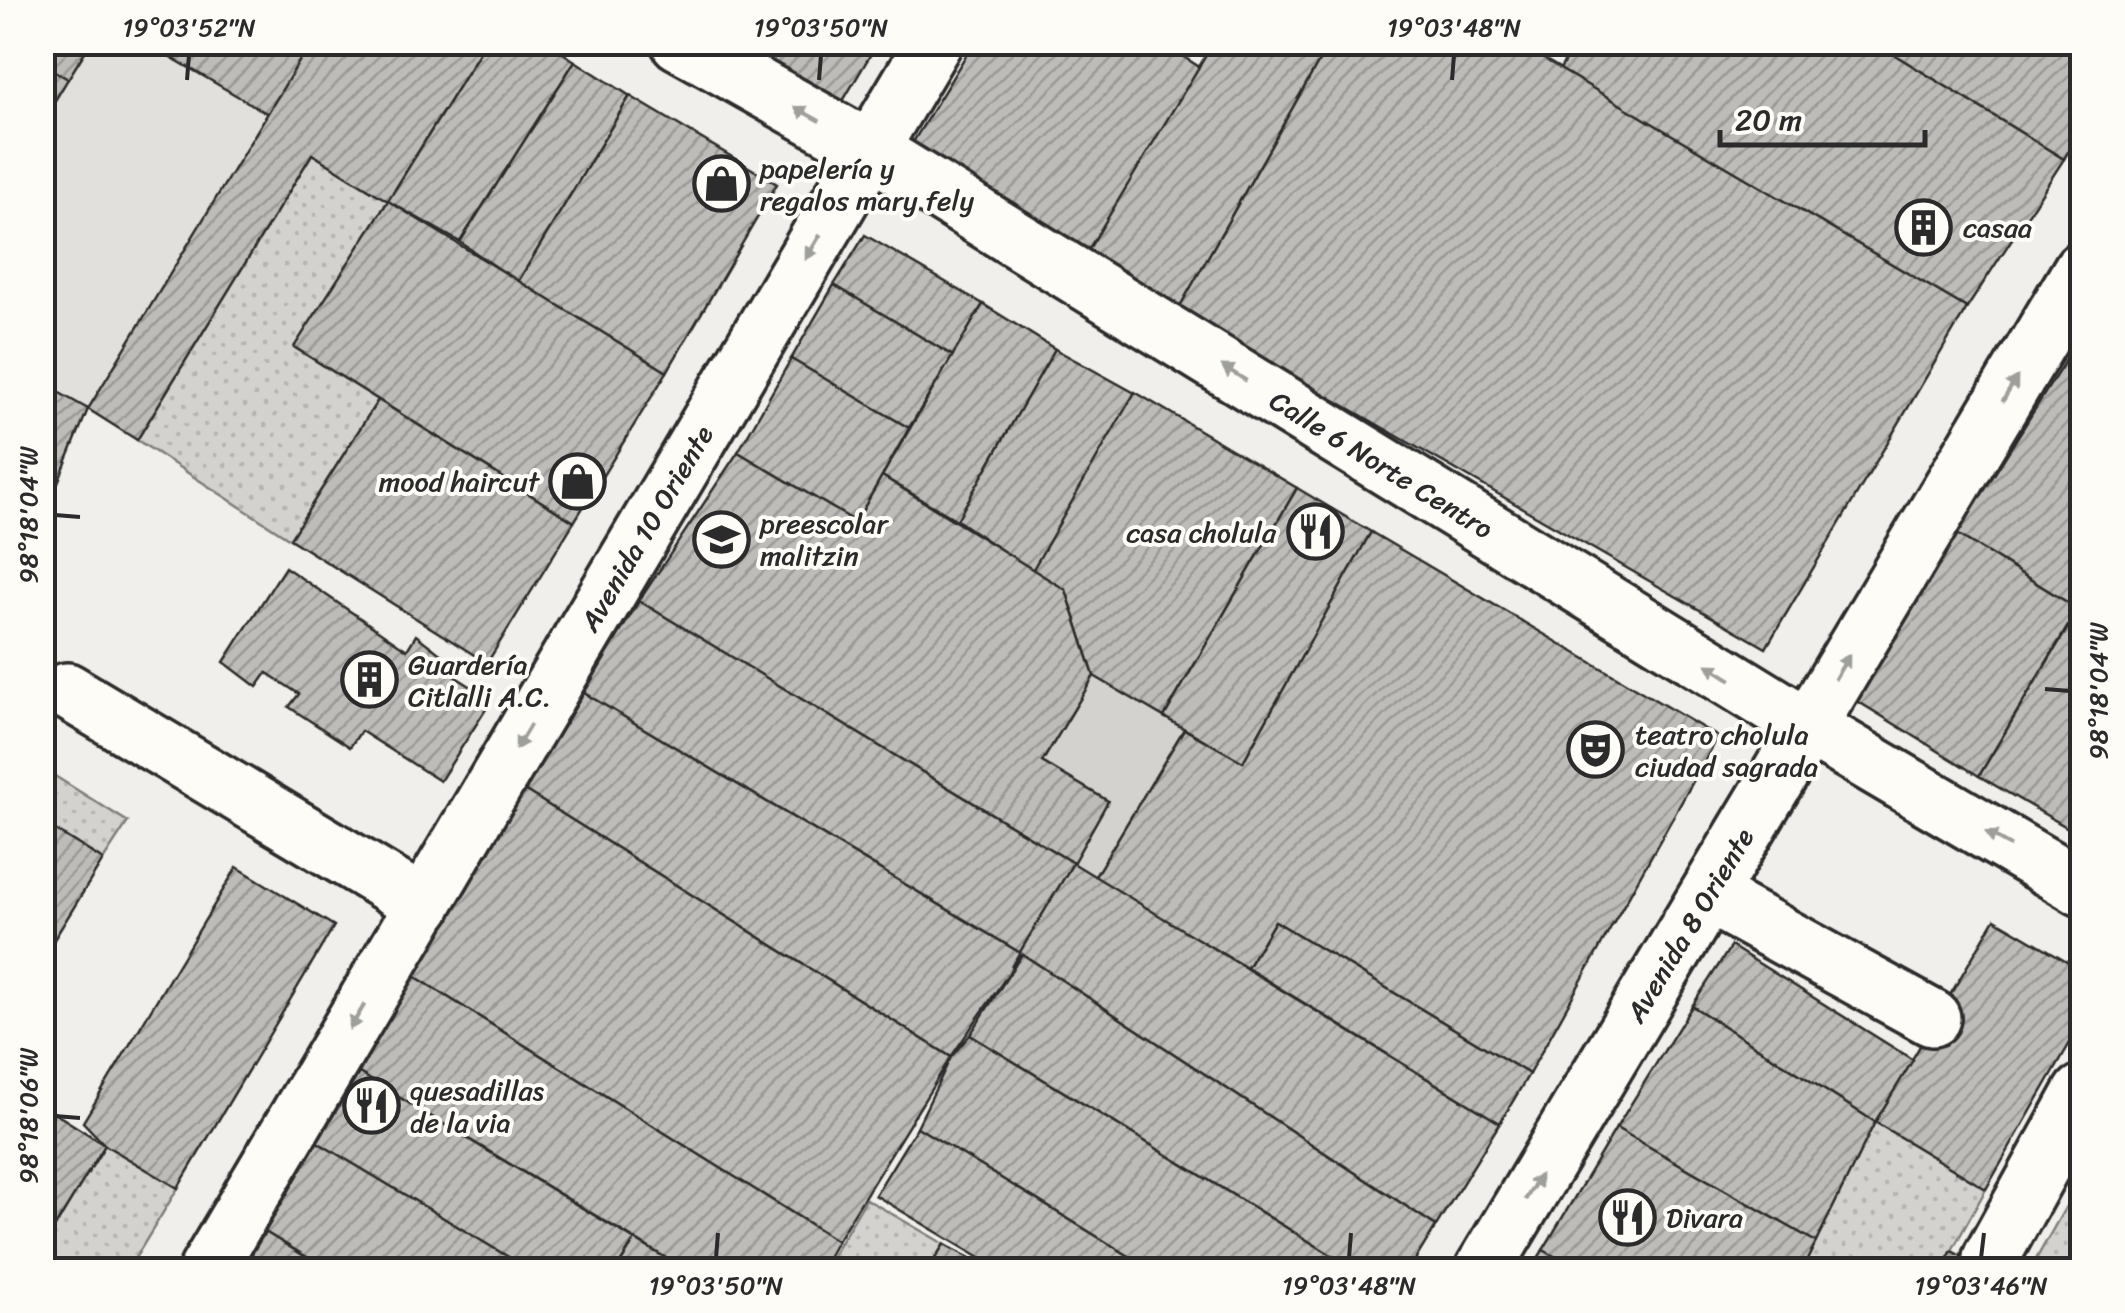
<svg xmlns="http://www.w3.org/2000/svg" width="2125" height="1313" viewBox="0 0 2125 1313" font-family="Sriracha,sans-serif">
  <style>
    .built { fill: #e1e0dc }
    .grass { fill: url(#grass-dots); stroke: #7f7e7d; stroke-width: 2.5 }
    .garden { fill: #d3d2cf; stroke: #7f7e7d; stroke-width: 2.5 }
    .building { fill: url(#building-hatch); stroke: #2b2b2b; stroke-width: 2.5 }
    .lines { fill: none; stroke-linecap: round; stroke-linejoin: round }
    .street-casing { stroke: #2b2b2b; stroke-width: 62 }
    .street { stroke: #fdfcf7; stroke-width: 55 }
    .oneway { fill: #9e9e9b }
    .ticks { fill: none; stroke: #2b2b2b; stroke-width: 4 }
    .labels { text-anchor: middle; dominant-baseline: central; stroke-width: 8; stroke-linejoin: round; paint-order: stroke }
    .poi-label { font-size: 28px; fill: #2b2b2b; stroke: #fdfcf7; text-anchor: start }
    .street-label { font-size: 28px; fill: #2b2b2b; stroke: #fdfcf7 }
    .neatline { fill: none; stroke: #2b2b2b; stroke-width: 4 }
    .ticks-label { font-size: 25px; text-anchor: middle; fill: #2b2b2b }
  </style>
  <defs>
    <pattern id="grass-dots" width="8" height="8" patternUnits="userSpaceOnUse" patternTransform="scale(2.5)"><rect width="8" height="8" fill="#d3d2cf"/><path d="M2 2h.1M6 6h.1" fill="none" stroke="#b5b4b2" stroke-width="1.8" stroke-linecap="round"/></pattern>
    <pattern id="building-hatch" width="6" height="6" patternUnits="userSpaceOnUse" patternTransform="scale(2.5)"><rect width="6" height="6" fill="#bdbcb8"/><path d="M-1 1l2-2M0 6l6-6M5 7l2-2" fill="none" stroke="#9a9996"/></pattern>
  </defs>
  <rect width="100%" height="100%" fill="#f0efeb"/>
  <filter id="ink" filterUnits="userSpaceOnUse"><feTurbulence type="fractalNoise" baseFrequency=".01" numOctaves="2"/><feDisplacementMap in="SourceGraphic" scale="20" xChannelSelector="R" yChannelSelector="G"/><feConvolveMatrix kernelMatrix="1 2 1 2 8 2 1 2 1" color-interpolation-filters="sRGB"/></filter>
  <g filter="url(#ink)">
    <polygon class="built" points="91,43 145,43 268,114 88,409 43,383 43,122"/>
    <g class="grass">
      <polygon points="312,154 388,201 297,349 378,400 290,539 137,440"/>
      <polygon points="42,768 128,822 103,860 43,822"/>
      <polygon points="1875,1122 1986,1189 1941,1270 1802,1270"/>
      <polygon points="105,1145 178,1188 128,1270 43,1270 42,1248"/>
      <polygon points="2082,1178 2082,1270 2030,1270"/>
      <polygon points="866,1199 944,1244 928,1270 824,1270"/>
    </g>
    <polygon class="garden" points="1094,676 1184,729 1094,878 1073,863 1108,801 1042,762"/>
    <g class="building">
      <polygon points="42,42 91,42 68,79 42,64"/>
      <polygon points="145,42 311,42 268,114"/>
      <polygon points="311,42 486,42 388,201 312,154 137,440 88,409"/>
      <polygon points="486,42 546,42 575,61 460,242 388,201"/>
      <polygon points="732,42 774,42 764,59"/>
      <polygon points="774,42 878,42 840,106 764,59"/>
      <polygon points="974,42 1160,42 1201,68 1087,252 913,142"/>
      <polygon points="1214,42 1330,42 1178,310 1087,252"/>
      <polygon points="1330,42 1515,42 1967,308 1766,648 1178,310"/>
      <polygon points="1576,42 1874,42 2064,159 1967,308 1560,69"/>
      <polygon points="1874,42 2082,42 2082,128 2064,159"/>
      <polygon points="575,61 630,96 518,282 460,242"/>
      <polygon points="42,64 68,79 42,122"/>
      <polygon points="630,96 777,184 667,372 518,282"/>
      <polygon points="388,201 667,372 574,522 294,347"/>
      <polygon points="865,235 983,304 953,356 834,285"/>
      <polygon points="834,285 953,356 909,428 791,359"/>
      <polygon points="983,304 1055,349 957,520 882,476"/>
      <polygon points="2082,334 2082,372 2065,361"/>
      <polygon points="1055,349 1142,397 1032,571 957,520"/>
      <polygon points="791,359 909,428 856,522 738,452"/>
      <polygon points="2065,361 2082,372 2082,602 2078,609 1957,534"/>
      <polygon points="42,383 88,409 43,519 42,519"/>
      <polygon points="1135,392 1297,488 1164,717 1094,676 1066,590 1032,571"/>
      <polygon points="378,400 574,522 487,663 290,539"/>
      <polygon points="738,452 856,522 882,476 1066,590 1094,676 1042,762 1108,801 1073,863 639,601"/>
      <polygon points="1297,488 1371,532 1243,762 1164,717"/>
      <polygon points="1371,532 1718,737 1529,1074 1275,921 1247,968 1094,878 1184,729 1243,762"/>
      <polygon points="1957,534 2078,609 1979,776 1854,699"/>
      <polygon points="285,567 407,650 416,635 443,656 437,665 492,700 440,781 361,731 350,747 289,707 299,694 267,673 257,687 224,662"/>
      <polygon points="639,601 1073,863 1022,954 584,693"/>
      <polygon points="2082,604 2082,836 1979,776"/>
      <polygon points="584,693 1022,954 951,1057 524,790"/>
      <polygon points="524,790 951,1057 837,1241 411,974"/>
      <polygon points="42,822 103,860 42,959"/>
      <polygon points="1073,863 1500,1123 1436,1226 1022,954 1011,967"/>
      <polygon points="237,867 334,926 178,1188 105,1145 83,1122"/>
      <polygon points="1995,919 2082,970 2082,1022 1986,1189 1875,1122"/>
      <polygon points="1275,921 1529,1074 1500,1123 1247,968"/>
      <polygon points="1731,946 1913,1060 1875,1122 1692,1006"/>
      <polygon points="1022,954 1436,1226 1409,1270 1356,1270 970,1035"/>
      <polygon points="411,974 837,1241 821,1270 686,1270 359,1073"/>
      <polygon points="1692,1006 1875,1122 1816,1242 1616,1128"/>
      <polygon points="970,1035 1356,1270 1152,1270 917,1127 951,1057"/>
      <polygon points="359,1073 635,1240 616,1270 530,1270 317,1142"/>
      <polygon points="42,1105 105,1145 42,1248"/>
      <polygon points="917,1127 1152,1270 1000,1270 875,1195"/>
      <polygon points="1616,1128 1816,1242 1802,1270 1580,1270 1543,1250"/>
      <polygon points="317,1142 530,1270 329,1270 265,1232"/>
      <polygon points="265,1232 327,1270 242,1270"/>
      <polygon points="635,1240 686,1270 616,1270"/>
      <polygon points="944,1244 991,1270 928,1270"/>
      <polygon points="1543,1250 1580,1270 1531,1270"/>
      <polygon points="1952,1251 1987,1270 1941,1270"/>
    </g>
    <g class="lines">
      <defs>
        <g id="street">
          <path id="s1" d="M 679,42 L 871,150 L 1807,726 L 2082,888"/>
          <polyline points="67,691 424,905"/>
          <polyline points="1708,895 1932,1018"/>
          <polyline points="1991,1258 2082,1093"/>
          <path id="s2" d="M 207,1270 L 934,42"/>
          <path id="s3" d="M 1483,1270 L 2082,269"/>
        </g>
      </defs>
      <use href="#street" class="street-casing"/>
      <use href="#street" class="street"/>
    </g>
    <defs><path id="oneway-solid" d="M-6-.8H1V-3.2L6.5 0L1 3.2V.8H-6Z" transform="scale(2.5)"/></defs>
    <g class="oneway">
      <use href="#oneway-solid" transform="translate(807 114) rotate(-151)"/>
      <use href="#oneway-solid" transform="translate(813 247) rotate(121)"/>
      <use href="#oneway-solid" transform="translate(1234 373) rotate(-148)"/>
      <use href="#oneway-solid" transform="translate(2010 389) rotate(-59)"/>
      <use href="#oneway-solid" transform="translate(1842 667) rotate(-59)"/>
      <use href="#oneway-solid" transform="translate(1719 672) rotate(-148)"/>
      <use href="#oneway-solid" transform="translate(523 737) rotate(121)"/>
      <use href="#oneway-solid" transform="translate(1998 839) rotate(-150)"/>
      <use href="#oneway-solid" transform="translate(357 1017) rotate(121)"/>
      <use href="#oneway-solid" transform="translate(1533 1187) rotate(-59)"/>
    </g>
  </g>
  <path class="ticks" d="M 187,80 L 189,55M 819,80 L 821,55M 1452,80 L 1454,55M 55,515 L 80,517M 2045,689 L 2070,691M 55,1116 L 80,1118M 716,1258 L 718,1233M 1349,1258 L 1351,1233M 1981,1258 L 1984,1233"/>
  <defs>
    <symbol id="shop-ring" viewBox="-11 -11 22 22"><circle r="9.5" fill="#fdfcf7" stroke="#2b2b2b" stroke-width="1.5"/><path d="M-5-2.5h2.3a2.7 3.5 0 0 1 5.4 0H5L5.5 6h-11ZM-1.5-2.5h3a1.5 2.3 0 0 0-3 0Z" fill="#2b2b2b"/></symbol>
    <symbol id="building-ring" viewBox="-11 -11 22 22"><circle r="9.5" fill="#fdfcf7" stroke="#2b2b2b" stroke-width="1.5"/><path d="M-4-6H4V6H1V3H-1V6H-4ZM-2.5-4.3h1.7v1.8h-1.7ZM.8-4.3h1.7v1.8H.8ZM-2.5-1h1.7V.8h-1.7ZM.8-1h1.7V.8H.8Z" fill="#2b2b2b"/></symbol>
    <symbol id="restaurant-ring" viewBox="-11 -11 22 22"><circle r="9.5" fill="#fdfcf7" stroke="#2b2b2b" stroke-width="1.5"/><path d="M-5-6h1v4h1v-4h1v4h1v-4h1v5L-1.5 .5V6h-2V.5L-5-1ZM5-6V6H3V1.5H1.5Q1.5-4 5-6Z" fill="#2b2b2b"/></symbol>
    <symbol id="school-ring" viewBox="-11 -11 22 22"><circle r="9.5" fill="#fdfcf7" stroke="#2b2b2b" stroke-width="1.5"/><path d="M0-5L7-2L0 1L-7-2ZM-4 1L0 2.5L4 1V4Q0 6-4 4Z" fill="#2b2b2b"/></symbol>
    <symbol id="theatre-ring" viewBox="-11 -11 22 22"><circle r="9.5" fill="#fdfcf7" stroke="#2b2b2b" stroke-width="1.5"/><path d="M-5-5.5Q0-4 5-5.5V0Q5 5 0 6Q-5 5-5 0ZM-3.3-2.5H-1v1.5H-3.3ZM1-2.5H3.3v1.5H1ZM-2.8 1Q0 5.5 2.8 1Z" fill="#2b2b2b"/></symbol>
  </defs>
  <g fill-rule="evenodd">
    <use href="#shop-ring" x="690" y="152" width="63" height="63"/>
    <use href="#building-ring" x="1892" y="196" width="63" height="63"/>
    <use href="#shop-ring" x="546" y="450" width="63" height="63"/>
    <use href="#restaurant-ring" x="1284" y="500" width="63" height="63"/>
    <use href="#school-ring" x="690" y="508" width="63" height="63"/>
    <use href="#building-ring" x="338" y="648" width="63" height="63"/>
    <use href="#theatre-ring" x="1564" y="718" width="63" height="63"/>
    <use href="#restaurant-ring" x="340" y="1074" width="63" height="63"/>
    <use href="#restaurant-ring" x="1596" y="1186" width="63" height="63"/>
  </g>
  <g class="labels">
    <g class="poi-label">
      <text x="760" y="168">papelería y<tspan x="760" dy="32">regalos mary fely</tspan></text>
      <text x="1963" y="227">casaa</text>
      <text x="539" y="481" text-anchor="end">mood haircut</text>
      <text x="760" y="523">preescolar<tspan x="760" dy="32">malitzin</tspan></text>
      <text x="1276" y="532" text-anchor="end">casa cholula</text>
      <text x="408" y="664">Guardería<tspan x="408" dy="32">Citlalli A.C.</tspan></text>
      <text x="1635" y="734">teatro cholula<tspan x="1635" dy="32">ciudad sagrada</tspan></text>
      <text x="410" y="1090">quesadillas<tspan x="410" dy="32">de la via</tspan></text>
      <text x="1666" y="1217">Divara</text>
    </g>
    <g class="street-label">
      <text stroke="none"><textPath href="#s1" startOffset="820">Calle 6 Norte Centro</textPath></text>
      <text stroke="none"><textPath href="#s2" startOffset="862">Avenida 10 Oriente</textPath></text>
      <text stroke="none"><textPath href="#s3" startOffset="402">Avenida 8 Oriente</textPath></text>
    </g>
  </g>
  <rect width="2125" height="1313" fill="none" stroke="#fdfcf7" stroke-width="110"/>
  <path d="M1720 130v15h205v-15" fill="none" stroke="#2b2b2b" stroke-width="5"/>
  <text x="1735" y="130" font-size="30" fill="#2b2b2b" stroke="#fdfcf7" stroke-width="8" paint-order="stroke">20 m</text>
  <rect x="55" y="55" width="2015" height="1203" class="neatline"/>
  <g class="ticks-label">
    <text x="189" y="36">19°03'52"N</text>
    <text x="821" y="36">19°03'50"N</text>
    <text x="1454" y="36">19°03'48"N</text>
    <text transform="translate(28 515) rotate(-90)" y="9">98°18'04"W</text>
    <text transform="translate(2098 691) rotate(-90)" y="9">98°18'04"W</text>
    <text transform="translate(28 1116) rotate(-90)" y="9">98°18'06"W</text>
    <text x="716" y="1294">19°03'50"N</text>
    <text x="1349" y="1294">19°03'48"N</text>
    <text x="1981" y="1294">19°03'46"N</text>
  </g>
</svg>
